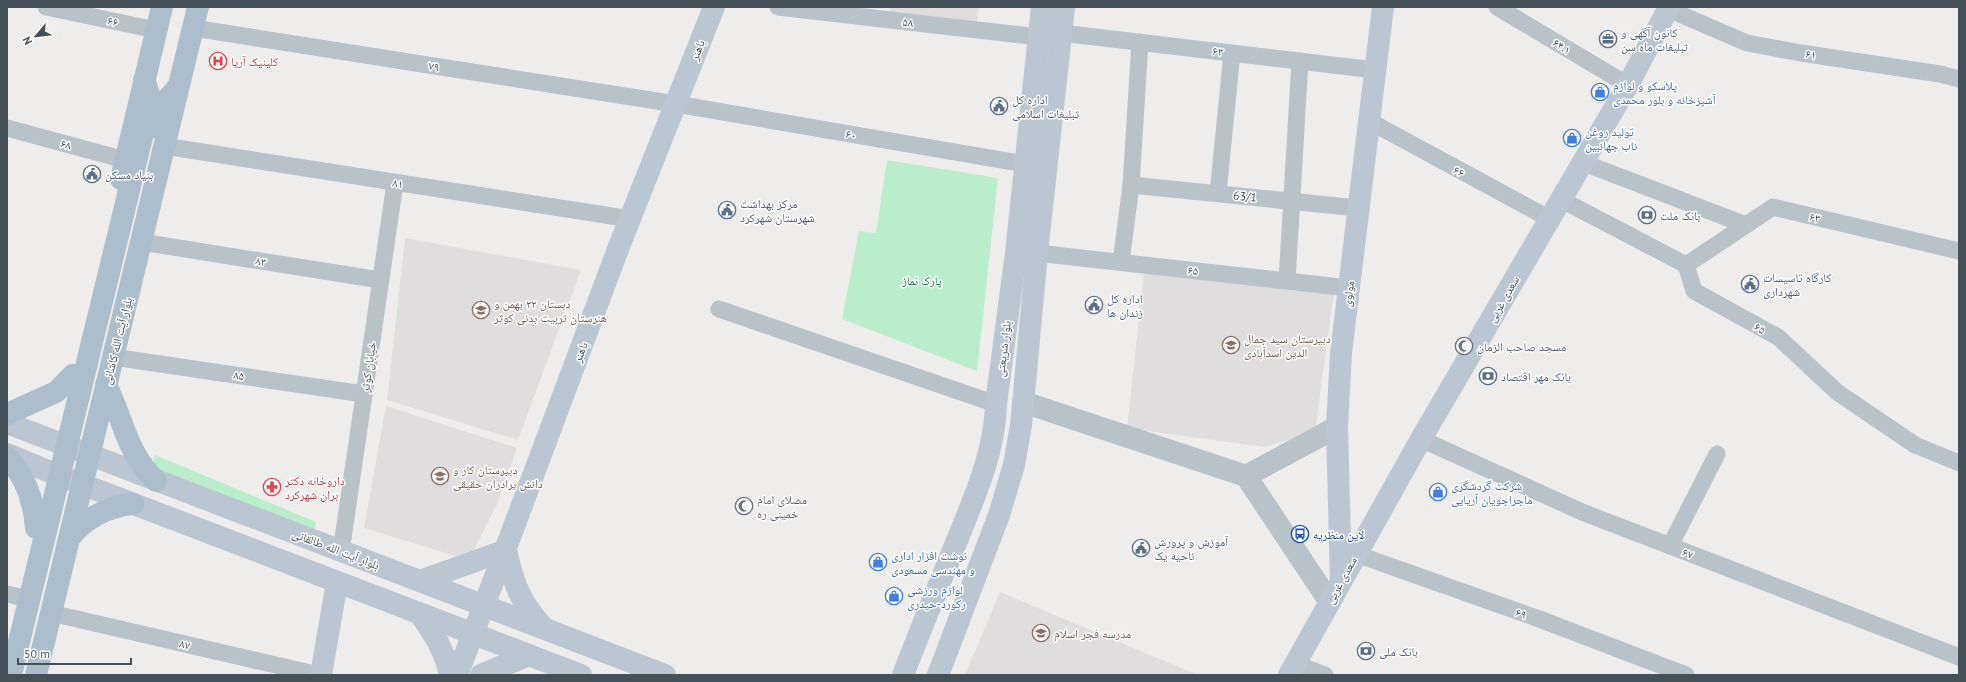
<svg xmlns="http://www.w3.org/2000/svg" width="1966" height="682" viewBox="0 0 1966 682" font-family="'PT Sans','Noto Naskh Arabic',sans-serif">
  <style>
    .education { fill: #e0ddde }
    .green { fill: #baeecb }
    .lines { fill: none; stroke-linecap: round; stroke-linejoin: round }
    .minor { stroke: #b8c2c9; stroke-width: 17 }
    .tertiary { stroke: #b8c2c9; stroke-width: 22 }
    .secondary { stroke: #bac6d1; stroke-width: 22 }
    .primary { stroke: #acbecc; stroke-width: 22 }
    .primary-bridge { stroke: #acbecc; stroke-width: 22 }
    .labels { text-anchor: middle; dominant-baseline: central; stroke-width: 3; stroke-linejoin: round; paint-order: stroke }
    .street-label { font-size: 12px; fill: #455159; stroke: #fff }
    .service-label { font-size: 12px; fill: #4e5e75; stroke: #fff; text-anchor: start }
    .health-label { font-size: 12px; fill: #be3a42; stroke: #fff; text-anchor: start }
    .shop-label { font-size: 12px; fill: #366cbe; stroke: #fff; text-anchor: start }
    .park-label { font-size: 12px; fill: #177942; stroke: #fff }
    .education-label { font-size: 12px; fill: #785e54; stroke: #fff; text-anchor: start }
    .worship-label { font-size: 12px; fill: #5b616d; stroke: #fff; text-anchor: start }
    .transit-label { font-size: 12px; fill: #164399; stroke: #fff; text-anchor: start }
  </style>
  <rect width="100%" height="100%" fill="#efecec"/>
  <g class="education">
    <polygon points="890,7 979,7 977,21 890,12"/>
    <polygon points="405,238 581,270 518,440 387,400"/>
    <polygon points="1144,272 1334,292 1315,432 1264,447 1127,428"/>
    <polygon points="386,406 517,448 497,504 469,560 364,528"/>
    <polygon points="1000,592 1198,675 965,675"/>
  </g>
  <g class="green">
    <polygon points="887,160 998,178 977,371 842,319 859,231 876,233"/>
    <polygon points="155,455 316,522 314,537 152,471"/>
  </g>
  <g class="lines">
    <g class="minor">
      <polyline points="46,7 156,30"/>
      <polyline points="778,7 1039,37"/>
      <polyline points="1497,7 1628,85"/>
      <polyline points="1668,9 1747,43 1801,53 1940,74 1959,79"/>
      <polyline points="193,28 676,104 1025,164"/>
      <polyline points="1061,33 1375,70"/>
      <polyline points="1369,121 1550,219"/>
      <polyline points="7,128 125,160"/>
      <polyline points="164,146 631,219"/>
      <polyline points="1584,163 1746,225"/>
      <polyline points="1131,185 1358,208"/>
      <polyline points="1218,193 1232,53"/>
      <polyline points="1562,200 1686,265 1694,291 1778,337 1837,392 1915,445 1959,463"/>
      <polyline points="141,242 380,280"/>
      <polyline points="1037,253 1349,288"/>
      <polyline points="1121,262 1131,185 1140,42"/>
      <polyline points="1686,265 1773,207 1959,251"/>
      <polyline points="1287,281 1300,61"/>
      <polyline points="719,309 996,404"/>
      <polyline points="113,357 364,394"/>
      <polyline points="1421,439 1582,512 1959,657"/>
      <polyline points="1670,546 1717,454"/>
      <polyline points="341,552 395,183"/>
      <polyline points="1356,554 1534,617 1686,675"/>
      <polyline points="7,594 20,597"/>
      <polyline points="51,613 319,675"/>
      <polyline points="1295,664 1325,675"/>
    </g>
    <g class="tertiary">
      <polyline points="1023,402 1246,476 1329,601"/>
      <polyline points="1246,476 1337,427"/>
    </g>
    <g class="secondary">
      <polyline points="7,423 665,675"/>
      <polyline points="7,454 50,472 581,675"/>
      <path d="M 506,550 C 513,582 520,603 544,628"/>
      <polyline points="420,581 506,550"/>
      <polyline points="1341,581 1337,427 1341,353 1383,7"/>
      <path d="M 419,613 C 433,632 445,651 450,675"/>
      <polyline points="321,675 337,582"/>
      <polyline points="457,675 495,577 618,249 714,7"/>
      <polyline points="481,675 529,655"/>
      <path d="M 903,675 C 920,631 938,587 956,543 C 974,498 995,452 996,404 L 1016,253 L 1042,7"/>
      <polyline points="938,675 999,515 1014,465 1021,425 1037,253 1064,7"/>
      <polyline points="1289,675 1421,439 1628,85 1669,7"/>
    </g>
    <g class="primary">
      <polyline points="121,179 162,7"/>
      <path d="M 106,385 C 124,420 126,453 156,481"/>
      <polyline points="7,414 56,392 73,375"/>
      <path d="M 7,457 C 26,477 34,501 36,528"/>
      <path d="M 70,537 C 86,518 109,506 133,504"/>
      <polyline points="36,675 198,7"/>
    </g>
    <g class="primary-bridge">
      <polyline points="158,128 164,103 178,87"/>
      <polyline points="11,675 151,100 144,80"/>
    </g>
  </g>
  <defs>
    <symbol id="office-ring" viewBox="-11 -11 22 22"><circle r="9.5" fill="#fff" stroke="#5c6f8a" stroke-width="1.5"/><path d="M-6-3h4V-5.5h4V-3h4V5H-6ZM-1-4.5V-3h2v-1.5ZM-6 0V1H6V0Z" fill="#5c6f8a"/></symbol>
    <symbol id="hospital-ring" viewBox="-11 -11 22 22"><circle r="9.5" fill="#fff" stroke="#e0444e" stroke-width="1.5"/><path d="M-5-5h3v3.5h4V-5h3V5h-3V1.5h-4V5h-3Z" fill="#e0444e"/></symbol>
    <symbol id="shop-ring" viewBox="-11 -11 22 22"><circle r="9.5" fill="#fff" stroke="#3f7fe0" stroke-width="1.5"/><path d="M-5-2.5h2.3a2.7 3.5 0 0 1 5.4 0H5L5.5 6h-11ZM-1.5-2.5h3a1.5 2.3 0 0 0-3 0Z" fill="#3f7fe0"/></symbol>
    <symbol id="civic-ring" viewBox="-11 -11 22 22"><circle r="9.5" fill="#fff" stroke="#5c6f8a" stroke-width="1.5"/><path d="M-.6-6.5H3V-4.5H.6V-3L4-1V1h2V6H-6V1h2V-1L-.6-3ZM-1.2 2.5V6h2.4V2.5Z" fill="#5c6f8a"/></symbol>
    <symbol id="bank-ring" viewBox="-11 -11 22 22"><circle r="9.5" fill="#fff" stroke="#5c6f8a" stroke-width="1.5"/><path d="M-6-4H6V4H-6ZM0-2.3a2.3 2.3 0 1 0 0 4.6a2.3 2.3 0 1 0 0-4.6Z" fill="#5c6f8a"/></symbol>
    <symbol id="school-ring" viewBox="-11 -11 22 22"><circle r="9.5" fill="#fff" stroke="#8d6e63" stroke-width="1.5"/><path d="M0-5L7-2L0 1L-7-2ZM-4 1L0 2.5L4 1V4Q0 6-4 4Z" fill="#8d6e63"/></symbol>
    <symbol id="mosque-ring" viewBox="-11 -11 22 22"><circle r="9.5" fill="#fff" stroke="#6b7280" stroke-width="1.5"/><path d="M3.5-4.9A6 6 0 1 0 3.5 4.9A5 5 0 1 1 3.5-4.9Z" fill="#6b7280"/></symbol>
    <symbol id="pharmacy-ring" viewBox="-11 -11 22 22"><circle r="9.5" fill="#fff" stroke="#e0444e" stroke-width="1.5"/><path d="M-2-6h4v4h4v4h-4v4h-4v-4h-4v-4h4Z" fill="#e0444e"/></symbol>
    <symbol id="bus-ring" viewBox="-11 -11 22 22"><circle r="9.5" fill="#fff" stroke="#1a4fb4" stroke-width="1.5"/><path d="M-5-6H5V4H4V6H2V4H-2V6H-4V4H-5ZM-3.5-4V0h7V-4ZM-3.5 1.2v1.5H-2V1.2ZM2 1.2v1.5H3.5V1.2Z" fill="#1a4fb4"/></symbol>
  </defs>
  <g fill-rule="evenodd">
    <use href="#office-ring" x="1598" y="29" width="20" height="20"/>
    <use href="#hospital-ring" x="208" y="51" width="20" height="20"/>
    <use href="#shop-ring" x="1590" y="82" width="20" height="20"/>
    <use href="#civic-ring" x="989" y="96" width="20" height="20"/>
    <use href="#shop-ring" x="1562" y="128" width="20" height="20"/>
    <use href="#civic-ring" x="82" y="164" width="20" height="20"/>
    <use href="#civic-ring" x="717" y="200" width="20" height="20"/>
    <use href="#bank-ring" x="1637" y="205" width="20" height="20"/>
    <use href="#civic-ring" x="1740" y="274" width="20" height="20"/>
    <use href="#civic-ring" x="1084" y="295" width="20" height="20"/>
    <use href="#school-ring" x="471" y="300" width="20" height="20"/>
    <use href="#school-ring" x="1221" y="335" width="20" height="20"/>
    <use href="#mosque-ring" x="1454" y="336" width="20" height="20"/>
    <use href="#bank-ring" x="1478" y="366" width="20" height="20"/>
    <use href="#school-ring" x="430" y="466" width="20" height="20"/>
    <use href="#pharmacy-ring" x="262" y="477" width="20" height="20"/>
    <use href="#shop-ring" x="1428" y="482" width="20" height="20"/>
    <use href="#mosque-ring" x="734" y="496" width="20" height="20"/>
    <use href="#bus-ring" x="1290" y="524" width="20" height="20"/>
    <use href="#civic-ring" x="1131" y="538" width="20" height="20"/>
    <use href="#shop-ring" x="868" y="552" width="20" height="20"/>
    <use href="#shop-ring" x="884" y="586" width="20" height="20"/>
    <use href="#school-ring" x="1031" y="623" width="20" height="20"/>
    <use href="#bank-ring" x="1356" y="641" width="20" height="20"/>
  </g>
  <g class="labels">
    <g class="street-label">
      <text transform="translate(113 21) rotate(12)">۶۶</text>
      <text transform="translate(908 22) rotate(7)">۵۸</text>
      <text transform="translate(1562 46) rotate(31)">۶۴.۱</text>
      <text transform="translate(697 50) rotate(-69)">باهنر</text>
      <text transform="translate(1218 51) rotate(7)">۶۳</text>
      <text transform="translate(1811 54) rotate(9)">۶۱</text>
      <text transform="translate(434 66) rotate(9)">۷۹</text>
      <text transform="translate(851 134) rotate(10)">۶۰</text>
      <text transform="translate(66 144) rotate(15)">۶۸</text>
      <text transform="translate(1459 171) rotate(28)">۶۶</text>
      <text transform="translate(398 183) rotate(9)">۸۱</text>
      <text transform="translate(1245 196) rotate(6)">63/1</text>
      <text transform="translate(1815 217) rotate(13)">۶۳</text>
      <text transform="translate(261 261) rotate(9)">۸۳</text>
      <text transform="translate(1193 270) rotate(6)">۶۵</text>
      <text transform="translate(1348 294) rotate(-83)">مولوی</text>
      <text transform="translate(1503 299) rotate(-60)">سعدی غربی</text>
      <text transform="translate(1760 328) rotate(29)">۶۵</text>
      <text transform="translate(117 341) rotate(-76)">بلوار آیت الله کاشانی</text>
      <text transform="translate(1003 349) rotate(-83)">بلوار شریعتی</text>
      <text transform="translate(580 352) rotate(-69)">باهنر</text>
      <text transform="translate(368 367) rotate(-82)">خیابان کوثر</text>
      <text transform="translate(239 375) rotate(8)">۸۵</text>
      <text transform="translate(336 549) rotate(21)">بلوار آیت الله طالقانی</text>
      <text transform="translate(1688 553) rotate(21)">۶۷</text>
      <text transform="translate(1341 580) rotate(-61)">سعدی غربی</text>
      <text transform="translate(1521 613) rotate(20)">۶۹</text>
      <text transform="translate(185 644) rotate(13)">۸۷</text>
    </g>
    <g class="service-label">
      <text x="1621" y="32">کانون آگهی و<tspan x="1621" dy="14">تبلیغات ماه سن</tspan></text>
      <text x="1012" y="99">اداره کل<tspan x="1012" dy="14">تبلیغات اسلامی</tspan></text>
      <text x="105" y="174">بنیاد مسکن</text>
      <text x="740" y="203">مرکز بهداشت<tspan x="740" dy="14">شهرستان شهرکرد</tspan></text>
      <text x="1660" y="215">بانک ملت</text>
      <text x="1763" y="277">کارگاه تاسیسات<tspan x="1763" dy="14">شهرداری</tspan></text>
      <text x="1107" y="298">اداره کل<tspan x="1107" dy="14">زندان ها</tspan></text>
      <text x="1501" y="376">بانک مهر اقتصاد</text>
      <text x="1154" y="541">آموزش و پرورش<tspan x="1154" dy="14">ناحیه یک</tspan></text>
      <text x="1379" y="651">بانک ملی</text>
    </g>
    <g class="health-label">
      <text x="231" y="61">کلینیک آریا</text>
      <text x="285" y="480">داروخانه دکتر<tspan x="285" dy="14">بران شهرکرد</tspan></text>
    </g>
    <g class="shop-label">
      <text x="1613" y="85">پلاسکو و لوازم<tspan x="1613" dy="14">آشپزخانه و بلور محمدی</tspan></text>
      <text x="1585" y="131">تولید روغن<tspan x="1585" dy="14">ناب جهانبین</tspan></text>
      <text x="1451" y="485">شرکت گردشگری<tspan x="1451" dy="14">ماجراجویان آریایی</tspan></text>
      <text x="891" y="555">نوشت افزار اداری<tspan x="891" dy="14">و مهندسی مسعودی</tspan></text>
      <text x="907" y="589">لوازم ورزشی<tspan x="907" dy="14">رکورد-حیدری</tspan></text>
    </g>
    <g class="park-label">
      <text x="922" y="280">پارک نماز</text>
    </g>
    <g class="education-label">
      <text x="494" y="303">دبستان ۲۲ بهمن و<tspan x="494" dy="14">هنرستان تربیت بدنی کوثر</tspan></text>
      <text x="1244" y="338">دبیرستان سید جمال<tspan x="1244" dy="14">الدین اسدآبادی</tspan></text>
      <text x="453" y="469">دبیرستان کار و<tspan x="453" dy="14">دانش برادران حقیقی</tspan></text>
      <text x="1054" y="633">مدرسه فجر اسلام</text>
    </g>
    <g class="worship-label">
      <text x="1477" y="346">مسجد صاحب الزمان</text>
      <text x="757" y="499">مصلای امام<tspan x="757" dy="14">خمینی ره</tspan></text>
    </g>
    <g class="transit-label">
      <text x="1313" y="534">لاین منظریه</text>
    </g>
  </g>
  <rect width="1966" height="682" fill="none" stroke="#455159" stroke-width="16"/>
  <g transform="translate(36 36) rotate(242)" stroke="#ffffff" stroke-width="3" paint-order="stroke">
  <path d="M0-3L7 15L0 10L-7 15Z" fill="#455159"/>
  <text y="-6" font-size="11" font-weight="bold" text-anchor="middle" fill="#455159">N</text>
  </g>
  <path d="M18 658v6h113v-6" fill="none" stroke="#455159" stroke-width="2"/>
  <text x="24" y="658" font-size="12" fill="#455159" stroke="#ffffff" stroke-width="3" paint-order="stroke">50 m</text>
</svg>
